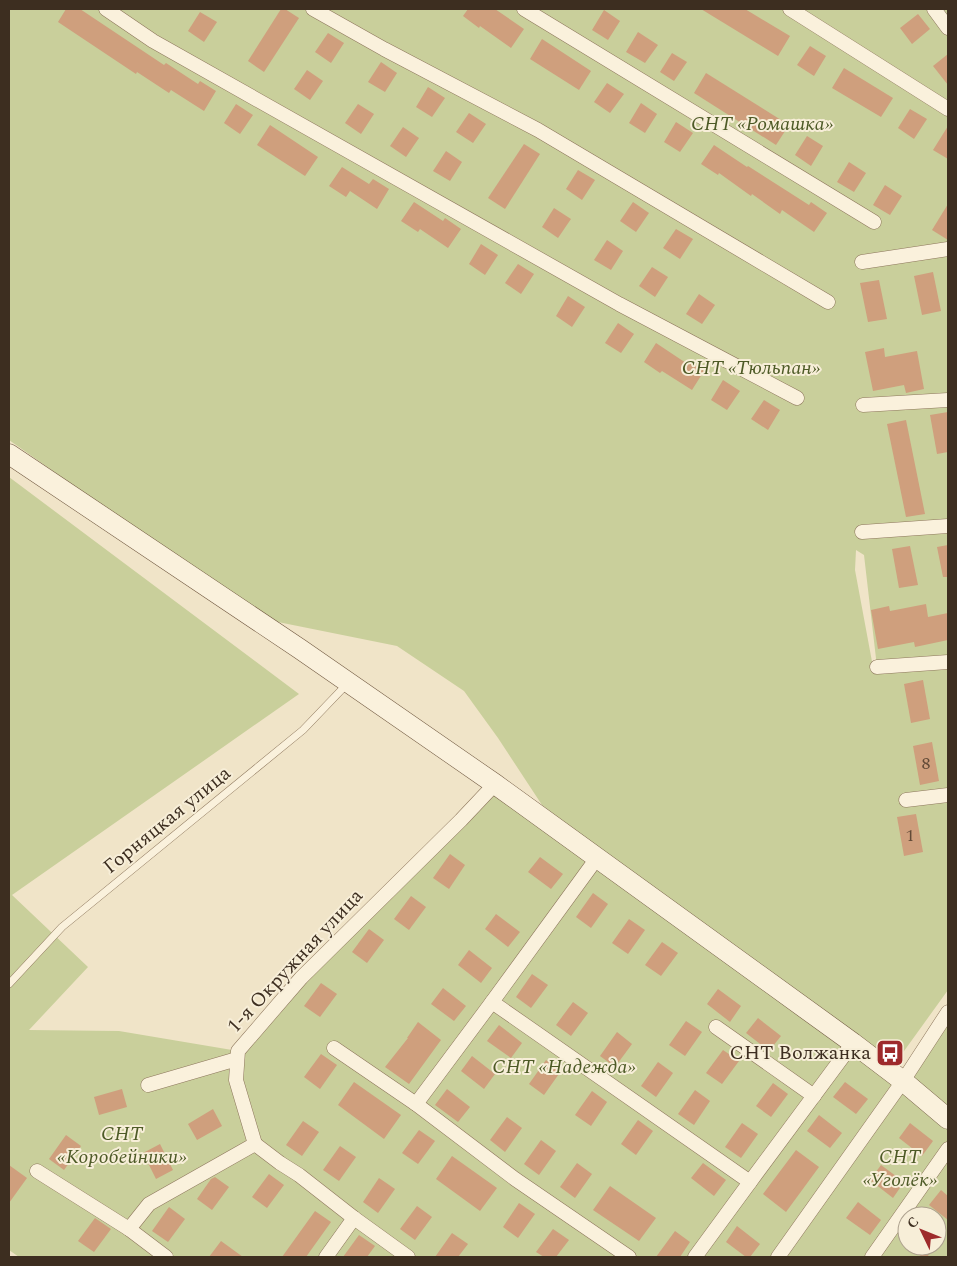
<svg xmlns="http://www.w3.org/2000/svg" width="957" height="1266" viewBox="0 0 957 1266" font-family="Spectral,serif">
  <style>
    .green { fill: #c9cf9b; fill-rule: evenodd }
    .building { fill: #cf9f7d }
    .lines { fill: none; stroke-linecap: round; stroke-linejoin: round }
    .lane-casing { stroke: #8d765c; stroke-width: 8 }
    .street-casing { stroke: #8d765c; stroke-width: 15 }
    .secondary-casing { stroke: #6f573f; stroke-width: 21 }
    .lane { stroke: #faf1dc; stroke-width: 7 }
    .street { stroke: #faf1dc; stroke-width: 14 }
    .secondary { stroke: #faf1dc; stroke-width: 20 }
    .labels { text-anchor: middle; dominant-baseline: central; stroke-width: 4; stroke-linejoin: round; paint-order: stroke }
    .number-label { font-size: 18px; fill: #624a37 }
    .park-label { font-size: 20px; font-style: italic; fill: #4d5a26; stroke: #f7eed8 }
    .street-label { font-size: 20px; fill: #3d2e20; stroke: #f7eed8 }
    .poi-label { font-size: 20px; fill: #3d2e20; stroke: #f7eed8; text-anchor: end }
  </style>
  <rect width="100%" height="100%" fill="#f0e4c8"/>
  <g class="green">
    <path d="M 9,9 L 948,9 L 948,990 L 894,1065 L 696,923 L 542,805 L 498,738 L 464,691 L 397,646 L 263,619 L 9,440 ZM 856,550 L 864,555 L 877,667 L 873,667 L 855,570 Z"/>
    <path d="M 9,477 L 299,694 L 12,895 L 88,967 L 29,1030 L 119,1031 L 238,1051 L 495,784 L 902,1081 L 948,1016 L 948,1257 L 19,1257 L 9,1250 ZM 907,1216 L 937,1216 L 937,1246 L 907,1246 Z"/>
  </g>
  <g class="building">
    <polygon points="66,9 80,9 164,65 166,63 198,84 200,81 216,91 204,111 171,90 169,93 137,72 136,74 58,22"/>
    <polygon points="281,9 285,9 299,18 264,72 248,61"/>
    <polygon points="468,9 495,9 524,29 511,48 480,26 479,28 463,16"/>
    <polygon points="701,9 745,9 790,36 778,56"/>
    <polygon points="604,10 620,21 608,40 592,30"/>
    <polygon points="200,12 217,22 204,42 188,31"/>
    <polygon points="918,14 930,29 912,44 900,28"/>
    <polygon points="638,32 658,45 645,63 626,52"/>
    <polygon points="328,33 344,43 331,63 315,52"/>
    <polygon points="542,39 591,71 579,90 530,59"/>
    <polygon points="810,46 826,56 814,76 797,65"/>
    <polygon points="672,53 687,62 674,81 660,72"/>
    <polygon points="948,54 948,85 933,66"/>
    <polygon points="381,62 397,73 385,92 368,82"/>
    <polygon points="844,68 893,98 881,117 832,88"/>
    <polygon points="307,70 323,81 310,100 294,89"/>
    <polygon points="706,73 789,125 776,145 694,93"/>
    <polygon points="607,83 624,94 610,113 594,102"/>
    <polygon points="428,87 445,98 432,117 416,107"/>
    <polygon points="641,103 657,114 645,133 629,123"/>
    <polygon points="236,104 253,115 240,134 224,123"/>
    <polygon points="358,104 374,114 361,134 345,123"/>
    <polygon points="910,109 927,119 914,139 898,128"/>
    <polygon points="469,113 486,124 473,143 456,132"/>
    <polygon points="676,122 693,133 680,152 664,142"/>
    <polygon points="270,125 318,157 305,176 257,145"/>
    <polygon points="948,126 948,159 933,150"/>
    <polygon points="403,127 419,138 406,157 390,146"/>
    <polygon points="807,136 823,146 811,166 795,155"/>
    <polygon points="524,144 540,154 505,209 488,198"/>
    <polygon points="714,145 747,167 748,166 809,205 811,202 827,213 814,232 782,210 780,214 752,194 751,196 719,173 718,175 701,164"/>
    <polygon points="446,151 462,162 450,181 433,171"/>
    <polygon points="849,162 866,173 854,192 837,182"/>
    <polygon points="342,167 369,184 373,179 389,189 377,209 350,191 346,197 329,186"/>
    <polygon points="578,170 595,180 582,200 566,189"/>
    <polygon points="885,185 902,196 890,215 873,205"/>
    <polygon points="414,202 443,221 445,218 461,229 448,248 420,229 418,232 401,221"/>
    <polygon points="633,202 649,213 636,232 620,221"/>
    <polygon points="948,204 948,240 932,230"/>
    <polygon points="554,208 571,219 558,238 542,227"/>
    <polygon points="676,229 693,239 680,259 663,248"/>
    <polygon points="607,240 623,251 611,270 594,260"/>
    <polygon points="481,244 498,255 485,275 469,264"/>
    <polygon points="518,264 534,274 521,294 505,283"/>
    <polygon points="652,267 668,277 655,297 639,286"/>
    <polygon points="933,272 941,311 922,315 914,276"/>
    <polygon points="879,280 887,319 868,322 860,283"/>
    <polygon points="699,294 715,305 702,324 686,314"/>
    <polygon points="568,296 585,307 572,327 556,316"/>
    <polygon points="618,323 634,334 621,353 605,343"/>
    <polygon points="656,343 686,363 688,360 704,371 692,390 662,371 660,373 644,362"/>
    <polygon points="884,348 885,357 917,351 924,389 906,393 904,385 873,391 865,352"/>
    <polygon points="723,380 740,391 727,410 711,400"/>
    <polygon points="764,400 780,410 768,430 751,419"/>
    <polygon points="948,412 948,452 937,454 930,415"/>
    <polygon points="906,420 925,514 906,517 887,424"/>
    <polygon points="948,545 948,577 943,577 937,547"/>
    <polygon points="910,546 918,585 899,588 892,549"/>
    <polygon points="926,604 928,617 948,613 948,640 915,647 914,642 878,649 871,610 889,606 890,611"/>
    <polygon points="923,680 930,719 911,723 904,684"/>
    <polygon points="932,742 939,781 920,785 913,746"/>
    <polygon points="916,814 923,852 904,856 897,817"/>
    <polygon points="450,854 465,865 449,889 433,878"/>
    <polygon points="540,857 563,874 551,889 528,872"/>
    <polygon points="593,893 608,904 591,928 576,917"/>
    <polygon points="411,896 426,907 409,930 394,919"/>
    <polygon points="496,914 520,932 508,947 485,929"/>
    <polygon points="629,919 645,930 628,954 612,943"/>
    <polygon points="369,929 384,940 367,963 352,952"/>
    <polygon points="662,942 678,953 661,976 645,965"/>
    <polygon points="469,950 492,968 481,983 458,965"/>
    <polygon points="532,974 548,985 531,1008 516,997"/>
    <polygon points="321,983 337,994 320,1017 304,1006"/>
    <polygon points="443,988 466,1006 454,1021 431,1004"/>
    <polygon points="718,989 741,1006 730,1022 707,1004"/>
    <polygon points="573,1002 588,1013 571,1036 556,1025"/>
    <polygon points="758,1018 781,1036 769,1051 746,1033"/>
    <polygon points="686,1021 702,1032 685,1056 669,1045"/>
    <polygon points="418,1022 441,1040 409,1084 385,1067 408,1038 407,1038"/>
    <polygon points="499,1025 522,1043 511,1058 487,1041"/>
    <polygon points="617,1032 632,1044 615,1067 600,1056"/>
    <polygon points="723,1050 739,1061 722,1084 706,1073"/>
    <polygon points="321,1054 337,1065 320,1089 304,1077"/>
    <polygon points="472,1056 495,1074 484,1089 461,1071"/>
    <polygon points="546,1060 561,1071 544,1095 529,1084"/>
    <polygon points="658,1062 673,1073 656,1097 641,1086"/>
    <polygon points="354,1082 401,1115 384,1139 338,1105"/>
    <polygon points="845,1082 868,1099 856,1114 833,1097"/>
    <polygon points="773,1083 788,1094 771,1117 756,1106"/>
    <polygon points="122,1089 127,1107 99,1115 94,1097"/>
    <polygon points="447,1089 470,1107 458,1122 435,1105"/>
    <polygon points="695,1090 710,1101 694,1125 678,1114"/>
    <polygon points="592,1091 607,1102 591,1126 575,1115"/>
    <polygon points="213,1109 222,1126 197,1140 188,1124"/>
    <polygon points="819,1115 842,1133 830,1148 807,1131"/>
    <polygon points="507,1117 522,1128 505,1152 490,1140"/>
    <polygon points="638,1120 653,1131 636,1155 621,1144"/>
    <polygon points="303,1121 319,1132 302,1156 286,1145"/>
    <polygon points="742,1123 758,1134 741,1158 725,1147"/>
    <polygon points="910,1123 933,1141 922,1156 899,1138"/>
    <polygon points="419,1130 435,1141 418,1164 402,1153"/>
    <polygon points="66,1135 81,1146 64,1170 49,1159"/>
    <polygon points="541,1140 556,1151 539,1175 524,1164"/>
    <polygon points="160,1144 173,1170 156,1179 143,1153"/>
    <polygon points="340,1146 356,1157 339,1181 323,1170"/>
    <polygon points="796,1150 819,1167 786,1212 763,1194"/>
    <polygon points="452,1156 497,1188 480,1211 436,1179"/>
    <polygon points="577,1163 592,1174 575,1198 560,1187"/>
    <polygon points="703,1163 726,1180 714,1196 691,1178"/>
    <polygon points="9,1165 27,1178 9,1203"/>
    <polygon points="881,1165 904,1182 893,1198 870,1180"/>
    <polygon points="269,1174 284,1185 267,1208 252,1197"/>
    <polygon points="215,1177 229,1187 212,1210 197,1199 211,1179"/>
    <polygon points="379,1178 395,1189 378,1213 363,1202"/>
    <polygon points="610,1186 656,1218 639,1241 593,1210"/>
    <polygon points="941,1190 948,1196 948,1220 929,1205"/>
    <polygon points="858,1202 881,1220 870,1235 846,1218"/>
    <polygon points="519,1203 535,1214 518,1238 503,1227"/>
    <polygon points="417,1206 432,1217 415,1240 400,1229"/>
    <polygon points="169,1207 185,1219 168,1242 152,1231"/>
    <polygon points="315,1211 331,1222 306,1257 282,1257"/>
    <polygon points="95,1218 111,1229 94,1252 78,1241"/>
    <polygon points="737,1226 760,1244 750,1257 746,1257 726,1242"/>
    <polygon points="553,1229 569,1240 556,1257 544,1257 536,1252"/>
    <polygon points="675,1231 690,1242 680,1257 656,1257"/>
    <polygon points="452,1233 468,1244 458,1257 435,1257"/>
    <polygon points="359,1235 375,1246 367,1257 343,1257"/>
    <polygon points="221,1241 243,1257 209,1257"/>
    <polygon points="908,1246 936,1246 927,1257 922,1257"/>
  </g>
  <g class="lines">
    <defs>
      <polyline id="lane" points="9,984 62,927 303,730 348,683"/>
      <g id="street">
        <polyline points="106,9 153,41 619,304 797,398"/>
        <polyline points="313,9 384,49 538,130 828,302"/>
        <polyline points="524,9 874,222"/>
        <polyline points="790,9 948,109"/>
        <polyline points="934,9 948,28"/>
        <polyline points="862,262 948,249"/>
        <polyline points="863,405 948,400"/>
        <polyline points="862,532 948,526"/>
        <polyline points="877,667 948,662"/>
        <polyline points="906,800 948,795"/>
        <polyline points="492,1002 750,1182"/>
        <polyline points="716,1027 814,1096"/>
        <polyline points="334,1048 416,1104 515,1179 629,1257"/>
        <polyline points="148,1085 237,1059"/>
        <polyline points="416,1104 492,1002 597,858"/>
        <polyline points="255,1144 280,1163 299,1175 354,1218 408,1257"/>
        <polyline points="37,1171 129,1229 166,1257"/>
        <polyline points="129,1229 149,1204 255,1144 236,1080 238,1051 301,978 461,820 495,784"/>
        <polyline points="326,1257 354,1218"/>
        <polyline points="695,1257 750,1182 853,1043"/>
        <polyline points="778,1257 903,1081 948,1012"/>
        <polyline points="872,1257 948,1149"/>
      </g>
      <polyline id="secondary" points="9,454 300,649 495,784 853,1043 903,1081 948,1119"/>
    </defs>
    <use href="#lane" class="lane-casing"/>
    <use href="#street" class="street-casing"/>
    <use href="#secondary" class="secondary-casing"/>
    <use href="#lane" class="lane"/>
    <use href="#street" class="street"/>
    <use href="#secondary" class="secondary"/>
  </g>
  <defs>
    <symbol id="bus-square" viewBox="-11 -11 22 22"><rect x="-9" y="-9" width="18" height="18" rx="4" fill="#9e2a2b" stroke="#f7eed8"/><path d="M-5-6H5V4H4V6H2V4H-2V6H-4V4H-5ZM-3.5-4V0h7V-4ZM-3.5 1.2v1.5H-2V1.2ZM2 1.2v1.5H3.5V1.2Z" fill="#fff"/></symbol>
  </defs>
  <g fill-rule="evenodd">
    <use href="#bus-square" x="874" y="1037" width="32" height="32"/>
  </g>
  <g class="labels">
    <g class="number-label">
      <text x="926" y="763">8</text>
      <text x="910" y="835">1</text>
    </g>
    <g class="park-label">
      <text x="762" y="124">СНТ «Ромашка»</text>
      <text x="751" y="368">СНТ «Тюльпан»</text>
      <text x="564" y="1067">СНТ «Надежда»</text>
      <text x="122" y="1134">СНТ<tspan x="122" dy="23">«Коробейники»</tspan></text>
      <text x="900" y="1157">СНТ<tspan x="900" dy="23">«Уголёк»</tspan></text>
    </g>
    <g class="street-label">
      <text transform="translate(167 820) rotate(-39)">Горняцкая улица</text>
      <text transform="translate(295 961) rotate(-47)">1-я Окружная улица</text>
    </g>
    <g class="poi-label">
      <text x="871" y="1053">СНТ Волжанка</text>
    </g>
  </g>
  <rect width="957" height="1266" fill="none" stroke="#3d2e20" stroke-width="20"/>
  <g transform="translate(922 1231) rotate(313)"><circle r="24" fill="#f7eed8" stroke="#ada18e"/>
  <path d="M0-4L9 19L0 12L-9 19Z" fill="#9e2a2b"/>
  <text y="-8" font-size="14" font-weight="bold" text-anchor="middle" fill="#3d2e20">С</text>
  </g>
</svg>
